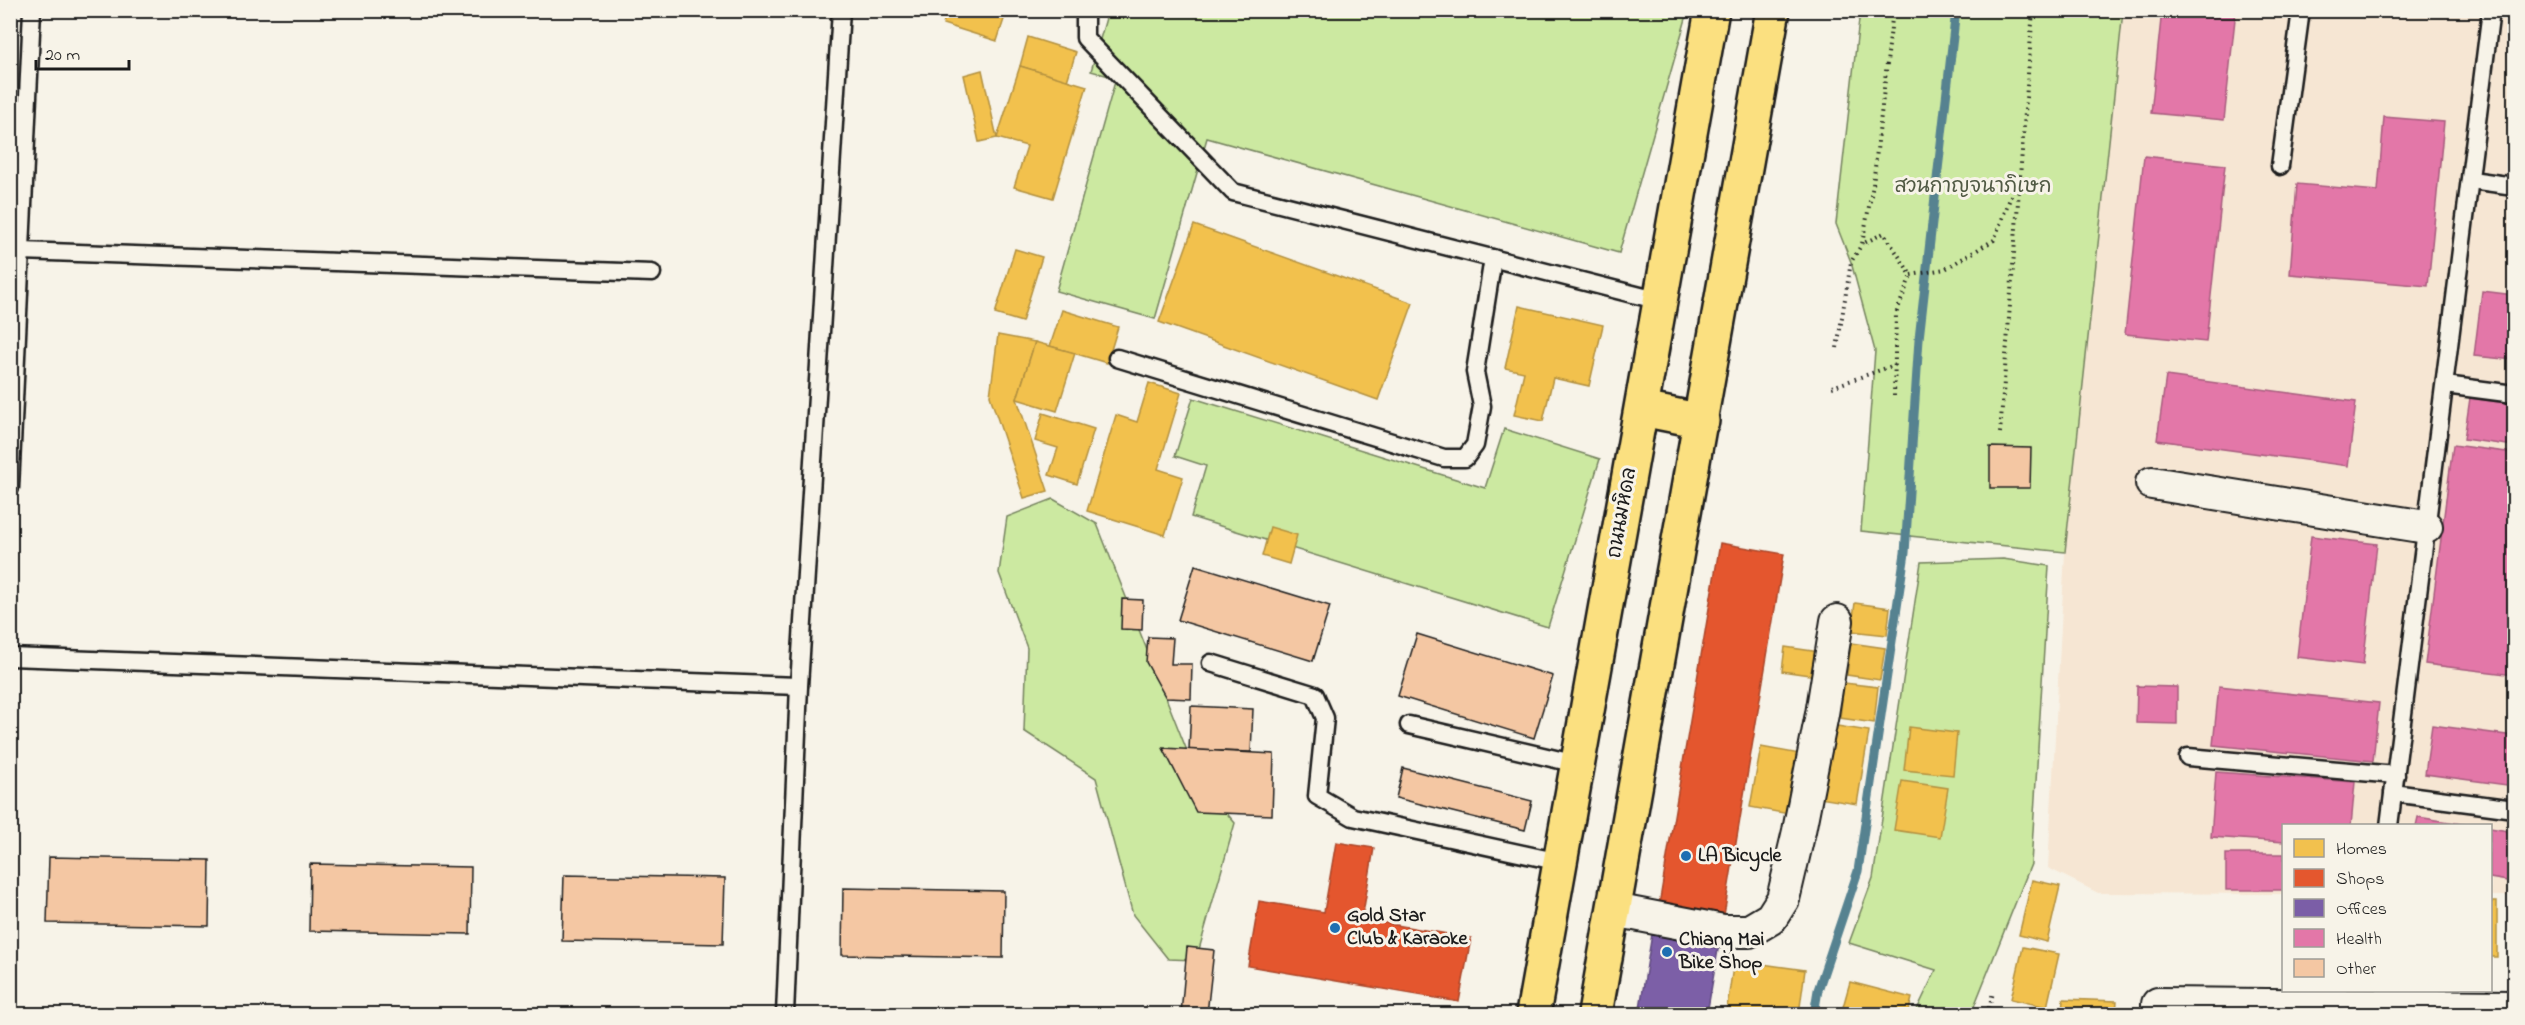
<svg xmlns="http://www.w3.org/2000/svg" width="2525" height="1025" viewBox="0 0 2525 1025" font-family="'Indie Flower','Playpen Sans Thai',sans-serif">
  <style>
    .built { fill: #f6e6d3 }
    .green { fill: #cce9a1; stroke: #74825e; stroke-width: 1.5 }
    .homes { fill: #f2c14e; stroke: #b2903f; stroke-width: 1.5 }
    .shops { fill: #e4572e; stroke: #a84529; stroke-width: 1.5 }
    .offices { fill: #7b5ea7; stroke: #5e4a7d; stroke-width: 1.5 }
    .health { fill: #e377a8; stroke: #a75c7e; stroke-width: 1.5 }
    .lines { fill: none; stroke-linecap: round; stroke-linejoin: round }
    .stream { stroke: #578290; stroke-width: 9 }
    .building { fill: #f4c7a3; stroke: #1c1c1c; stroke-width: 1.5 }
    .service-casing { stroke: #1c1c1c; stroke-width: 21 }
    .minor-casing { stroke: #1c1c1c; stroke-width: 36 }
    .primary-casing { stroke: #1c1c1c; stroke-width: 38 }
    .path { stroke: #1c1c1c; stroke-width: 4; stroke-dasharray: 1.5 4.5; stroke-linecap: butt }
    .service { stroke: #f7f3e8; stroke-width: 16 }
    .minor { stroke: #f7f3e8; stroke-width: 32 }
    .primary { stroke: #fbe080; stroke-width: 33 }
    .poi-dot { fill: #1f6fb2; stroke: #f7f3e8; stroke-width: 2 }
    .labels { text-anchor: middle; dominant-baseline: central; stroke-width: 6; stroke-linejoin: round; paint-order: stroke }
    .park-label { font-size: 20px; fill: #515a44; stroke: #f7f3e8 }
    .street-label { font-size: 20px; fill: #1c1c1c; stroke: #f7f3e8 }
    .poi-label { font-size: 20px; font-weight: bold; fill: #1c1c1c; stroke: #f7f3e8; text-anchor: start }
  </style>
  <rect width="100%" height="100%" fill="#f7f3e8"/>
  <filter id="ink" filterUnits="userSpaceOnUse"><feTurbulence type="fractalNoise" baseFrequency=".0167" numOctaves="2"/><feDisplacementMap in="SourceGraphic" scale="12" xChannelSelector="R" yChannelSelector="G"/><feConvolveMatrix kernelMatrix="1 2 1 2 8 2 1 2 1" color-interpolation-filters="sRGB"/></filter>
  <g filter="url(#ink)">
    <polygon class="built" points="2123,11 2514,11 2514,896 2491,896 2490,826 2284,826 2283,894 2098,893 2048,868 2065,552"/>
    <g class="green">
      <polygon points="1671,10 1687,15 1619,253 1207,138 1155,319 1056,291 1116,78 1091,71 1108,11"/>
      <polygon points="1860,11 2123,11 2065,552 1861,531 1875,351 1851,262 1836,224"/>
      <polygon points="1193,398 1485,488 1504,429 1600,459 1548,627 1191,517 1206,466 1175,456"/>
      <polygon points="1053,499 1097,524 1199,781 1235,823 1196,960 1168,959 1133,915 1096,778 1024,731 1027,648 999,573 1007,517"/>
      <polygon points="2003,559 2049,566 2031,864 1971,1014 1915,1014 1936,970 1849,943 1873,878 1921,562"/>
    </g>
    <g class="homes">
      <polygon points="947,10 1007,10 997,41 943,24"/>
      <polygon points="1028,37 1076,52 1067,81 1020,66"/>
      <polygon points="1020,66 1087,86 1053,198 1014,187 1027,146 997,138"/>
      <polygon points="982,70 997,138 979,142 964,75"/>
      <polygon points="1194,225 1413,303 1378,400 1159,322"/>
      <polygon points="1015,249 1042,257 1022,322 995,314"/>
      <polygon points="1519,306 1603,325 1589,386 1553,378 1543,421 1514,415 1524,372 1505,368"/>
      <polygon points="1062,310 1118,327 1107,363 1050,346"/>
      <polygon points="998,335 1035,342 1017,399 1048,491 1024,498 990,396"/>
      <polygon points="1035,342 1075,353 1057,411 1017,399"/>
      <polygon points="1149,383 1181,393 1158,469 1183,477 1165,535 1087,511 1116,415 1137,422"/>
      <polygon points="1043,413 1094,429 1077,484 1049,475 1058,448 1035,441"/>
      <polygon points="1270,527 1297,535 1289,564 1262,556"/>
      <polygon points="1855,603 1890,608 1887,635 1851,631"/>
      <polygon points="1851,643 1885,648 1880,680 1847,675"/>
      <polygon points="1785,647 1826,653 1823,677 1782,671"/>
      <polygon points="1844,683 1878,687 1874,723 1840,718"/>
      <polygon points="1831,725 1869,731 1857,804 1819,798"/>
      <polygon points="1909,727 1957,733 1953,775 1904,770"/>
      <polygon points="1761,747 1800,754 1789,814 1750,807"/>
      <polygon points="1902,781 1948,788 1940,837 1894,830"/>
      <polygon points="2032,880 2060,886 2047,942 2019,935"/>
      <rect x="2490" y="902" width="7" height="55"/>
      <polygon points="2023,947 2059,954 2047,1007 2011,999"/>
      <polygon points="1734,960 1805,970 1799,1014 1726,1014"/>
      <polygon points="1850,982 1912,998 1908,1014 1841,1014"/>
      <polygon points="2063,999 2117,1001 2116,1014 2062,1014"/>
    </g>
    <g class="shops">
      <polygon points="1720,543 1784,554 1724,915 1659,905"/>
      <polygon points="1336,842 1374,848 1362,919 1471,938 1459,1002 1248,966 1259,901 1324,912"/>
      <polygon points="1347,1009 1382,1014 1346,1014"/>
    </g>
    <polygon class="offices" points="1652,934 1719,944 1707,1014 1639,1014"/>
    <g class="health">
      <polygon points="2162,10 2236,10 2224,120 2151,113"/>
      <polygon points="2384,117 2444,122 2428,286 2290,274 2297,184 2378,191"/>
      <polygon points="2144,156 2225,165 2206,342 2125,334"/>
      <polygon points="2482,291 2514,295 2514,360 2474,356"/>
      <polygon points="2166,376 2356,402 2348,466 2157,440"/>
      <polygon points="2470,398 2514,404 2514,446 2464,439"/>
      <polygon points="2453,445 2514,453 2514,675 2425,664"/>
      <polygon points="2311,536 2377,544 2363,665 2297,657"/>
      <polygon points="2137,686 2177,687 2177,724 2136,723"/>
      <polygon points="2219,686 2379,703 2373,761 2213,745"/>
      <polygon points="2432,725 2514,736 2514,786 2425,774"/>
      <polygon points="2216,772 2355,782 2351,826 2284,826 2284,842 2211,837"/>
      <polygon points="2418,817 2474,826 2416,826"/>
      <polygon points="2490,828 2514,832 2514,882 2490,878"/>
      <rect x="2226" y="854" width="58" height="36"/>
    </g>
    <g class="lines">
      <polyline class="stream" points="1814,1014 1818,990 1858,871 1905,553 1919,339 1956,10"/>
    </g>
    <g class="building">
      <polygon points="1990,447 2031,448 2030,488 1990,488"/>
      <polygon points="1195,565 1330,606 1313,661 1178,620"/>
      <polygon points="1122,599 1143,600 1142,630 1121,629"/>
      <polygon points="1417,634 1553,676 1534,738 1398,696"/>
      <polygon points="1148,637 1173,638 1171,664 1192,664 1191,699 1166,698 1146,662"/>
      <polygon points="1191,706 1253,709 1251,752 1189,750"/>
      <polygon points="1163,748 1274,754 1272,815 1196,812"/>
      <polygon points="1403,768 1532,801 1525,830 1396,798"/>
      <polygon points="49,857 210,860 209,926 47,923"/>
      <polygon points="310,864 471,867 470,934 309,931"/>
      <polygon points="564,875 725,878 723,944 562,941"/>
      <polygon points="843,888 1004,891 1003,958 842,955"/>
      <polygon points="1187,947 1214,950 1207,1014 1181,1014"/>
      <polygon points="1297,1010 1332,1014 1296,1014"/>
    </g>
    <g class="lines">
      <defs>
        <g id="service">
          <polyline points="1085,11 1085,38 1233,192 1660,301"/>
          <polyline points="2280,166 2301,10"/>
          <polyline points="2471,180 2514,186"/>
          <polyline points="21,251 652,273"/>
          <polyline points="1117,358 1444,458 1465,458 1475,445 1482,406 1475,372 1493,258"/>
          <polyline points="2445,385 2514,394"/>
          <polyline points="10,488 32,10"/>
          <polyline points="10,657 799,686"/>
          <polyline points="1211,663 1315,695 1325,718 1317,796 1353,817 1560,862"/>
          <polyline points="1409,725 1577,764"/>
          <polyline points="2188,757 2396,775"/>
          <polyline points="2393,793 2514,809"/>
          <polyline points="2389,826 2491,10"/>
          <polyline points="785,1014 799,686 841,10"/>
        </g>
        <g id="minor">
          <polyline points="2152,483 2426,527"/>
          <polyline points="1614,910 1723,931 1749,931 1771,918 1783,899 1799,831 1822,714 1837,621"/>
          <polyline points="2158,1014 2158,1004 2514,1007"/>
        </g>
        <g id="primary">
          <polyline points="1642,409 1702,421"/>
          <polyline points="1533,1014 1712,10"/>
          <polyline points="1595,1014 1773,10"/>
        </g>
      </defs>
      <use href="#service" class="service-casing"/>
      <use href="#minor" class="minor-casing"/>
      <use href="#primary" class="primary-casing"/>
      <g class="path">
        <polyline points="1893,10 1873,185 1862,244 1884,233 1911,275"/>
        <polyline points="1911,275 1945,269 1994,240 2019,175"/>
        <polyline points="1837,348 1851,262 1862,244"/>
        <polyline points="1832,387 1895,365"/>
        <polyline points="1894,396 1896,314 1911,275"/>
        <polyline points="2000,433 2033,10"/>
        <polyline points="1987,1014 1993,993"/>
      </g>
      <use href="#service" class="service"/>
      <use href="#minor" class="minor"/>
      <use href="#primary" class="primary"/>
    </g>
  </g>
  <g class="poi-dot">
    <circle cx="1686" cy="856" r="6"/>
    <circle cx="1335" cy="928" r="6"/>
    <circle cx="1667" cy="952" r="6"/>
  </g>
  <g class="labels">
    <g class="park-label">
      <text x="1973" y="187">สวนกาญจนาภิเษก</text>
    </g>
    <g class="street-label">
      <text transform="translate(1623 513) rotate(-80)">ถนนมหิดล</text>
    </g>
    <g class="poi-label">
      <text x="1698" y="856">LA Bicycle</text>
      <text x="1347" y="916">Gold Star<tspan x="1347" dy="23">Club &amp; Karaoke</tspan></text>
      <text x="1679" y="940">Chiang Mai<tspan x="1679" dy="23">Bike Shop</tspan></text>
    </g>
  </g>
  <rect width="2525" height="1025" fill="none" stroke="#f7f3e8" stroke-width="36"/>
  <rect x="18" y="18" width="2489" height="989" fill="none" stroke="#1c1c1c" stroke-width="2" filter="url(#ink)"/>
  <rect x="2282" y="824" width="210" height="168" fill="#f7f3e8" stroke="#9f9d96" stroke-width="1.5"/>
  <rect x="2294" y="839" width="30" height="18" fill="#f2c14e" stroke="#9f9d96" stroke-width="1.5"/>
  <text x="2336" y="854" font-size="18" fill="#1c1c1c">Homes</text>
  <rect x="2294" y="869" width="30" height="18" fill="#e4572e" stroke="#9f9d96" stroke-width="1.5"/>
  <text x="2336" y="884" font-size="18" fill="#1c1c1c">Shops</text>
  <rect x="2294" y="899" width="30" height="18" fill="#7b5ea7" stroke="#9f9d96" stroke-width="1.5"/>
  <text x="2336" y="914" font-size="18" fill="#1c1c1c">Offices</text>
  <rect x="2294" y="929" width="30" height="18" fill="#e377a8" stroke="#9f9d96" stroke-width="1.5"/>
  <text x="2336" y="944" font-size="18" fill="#1c1c1c">Health</text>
  <rect x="2294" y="959" width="30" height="18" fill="#f4c7a3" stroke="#9f9d96" stroke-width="1.5"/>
  <text x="2336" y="974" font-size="18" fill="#1c1c1c">Other</text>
  <path d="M36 60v9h93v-9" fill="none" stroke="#1c1c1c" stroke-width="3"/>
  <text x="45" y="60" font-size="18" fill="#1c1c1c" stroke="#f7f3e8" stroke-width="4.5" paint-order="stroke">20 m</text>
</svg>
